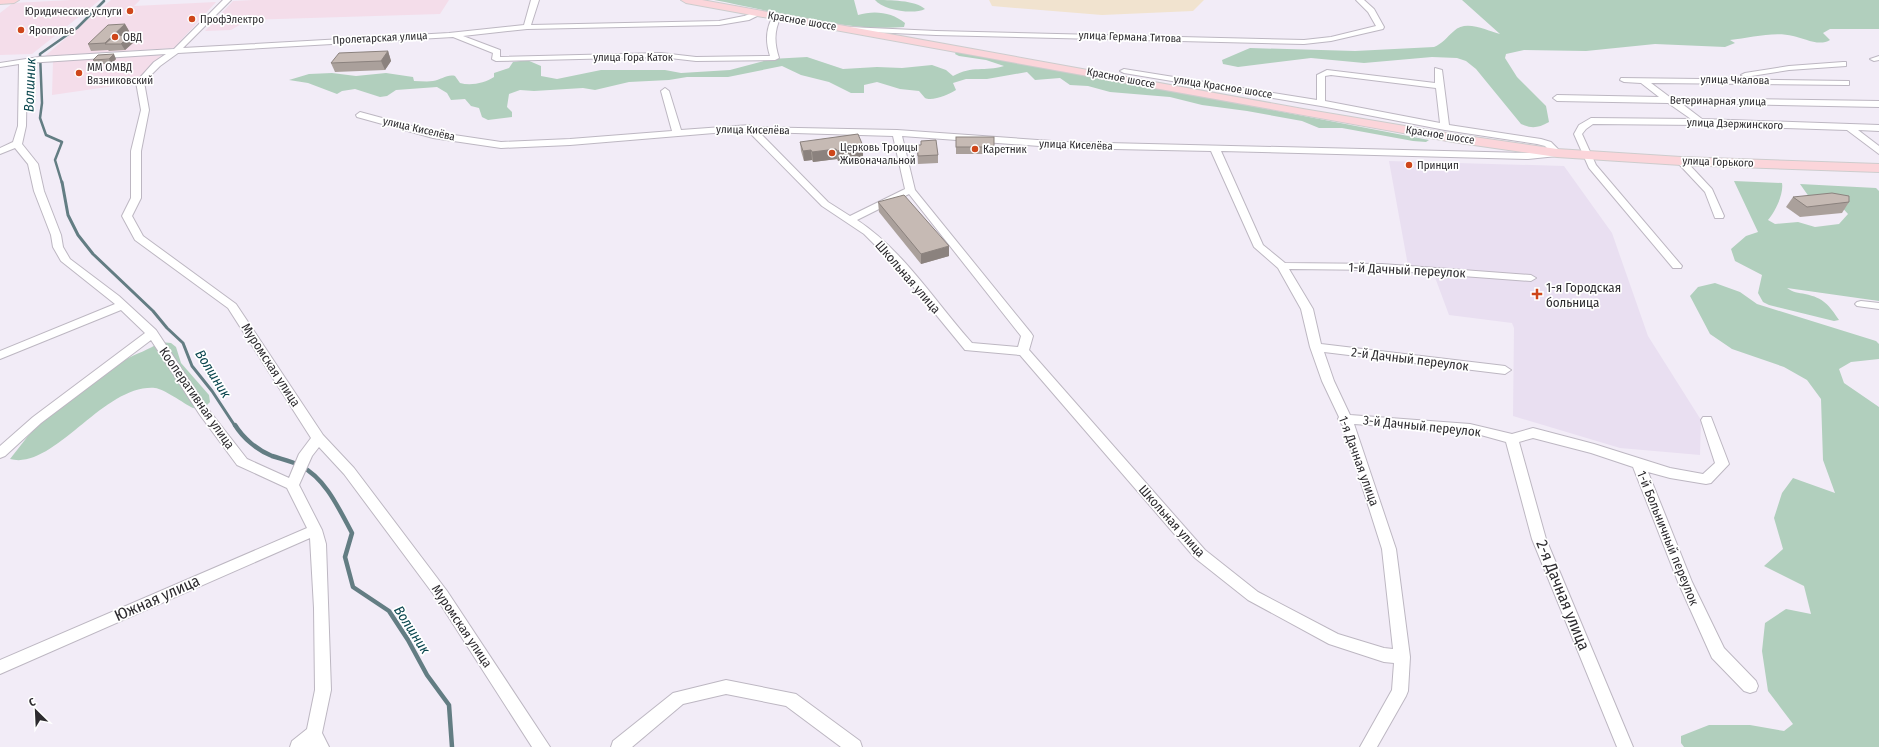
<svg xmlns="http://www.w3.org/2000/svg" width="1879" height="747" viewBox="0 0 1879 747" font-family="'Fira Sans Condensed',sans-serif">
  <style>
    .commercial { fill: #f4ddea }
    .industrial { fill: #f1e3cf }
    .built { fill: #e9dff1 }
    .green { fill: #b1cfbd }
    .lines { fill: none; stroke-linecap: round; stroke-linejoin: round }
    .stream-far2 { stroke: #637d83; stroke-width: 2.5 }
    .stream-far1 { stroke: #637d83; stroke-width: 3 }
    .stream { stroke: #637d83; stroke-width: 4.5 }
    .minor-casing { stroke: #bdb7c2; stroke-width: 2 }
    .major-casing { stroke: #cdcccd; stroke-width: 2 }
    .minor { fill: #fff; fill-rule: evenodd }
    .major { fill: #fbd5da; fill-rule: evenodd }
    .wall { fill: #aaa09b }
    .shaded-wall { fill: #8b827e }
    .building { fill: #c6bab4; stroke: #8b827e }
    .poi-dot { fill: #ce461a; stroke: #fff; stroke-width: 1.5 }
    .labels { text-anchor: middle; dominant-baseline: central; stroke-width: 3.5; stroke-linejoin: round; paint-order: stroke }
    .far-poi-label { font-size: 11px; fill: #2d2b2f; stroke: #fff; text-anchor: start }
    .far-street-label { font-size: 11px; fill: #2d2b2f; stroke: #fff }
    .street-label { font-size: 13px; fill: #2d2b2f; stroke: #fff }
    .poi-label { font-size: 13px; fill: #2d2b2f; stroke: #fff; text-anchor: start }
    .water-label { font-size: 14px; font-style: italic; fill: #0a464e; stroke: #fff }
    .near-street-label { font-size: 16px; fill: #2d2b2f; stroke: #fff }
  </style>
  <rect width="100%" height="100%" fill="#f2ecf7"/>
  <g class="commercial">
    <polygon points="71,0 100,0 32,54 0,55 0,13 13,3"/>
    <polygon points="111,0 140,0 134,6 216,2 174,48 45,56"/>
    <polygon points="253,0 449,0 440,14 248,20 231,30 205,31 233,1"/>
    <polygon points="162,55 135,83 52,95 53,61"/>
  </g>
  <polygon class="industrial" points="989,0 1204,0 1193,11 1102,15 992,6"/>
  <polygon class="built" points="1389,161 1564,166 1612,233 1648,336 1701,420 1700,455 1620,448 1513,416 1514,328 1512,323 1449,315 1433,272 1409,271"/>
  <g class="green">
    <path d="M 714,0 L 854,0 L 858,15 C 874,10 892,12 905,23 L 904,27 C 845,32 773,11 714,0 Z"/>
    <path d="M 875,0 C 889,0 915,0 925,9 C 913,15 883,10 875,0 Z"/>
    <path d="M 1462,0 L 1879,0 L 1879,29 L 1830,29 L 1823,33 L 1830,40 C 1819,47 1804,38 1793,36 C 1774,31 1750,38 1730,40 L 1735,43 L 1725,47 L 1655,44 L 1586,51 L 1524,50 L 1506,54 L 1505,58 L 1517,77 L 1546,106 L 1549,122 C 1538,128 1532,129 1521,124 L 1476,69 L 1466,61 L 1457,58 L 1432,57 L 1364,63 L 1311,58 L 1238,67 L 1223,64 L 1222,60 L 1250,48 L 1355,51 L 1434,47 C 1442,44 1447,37 1454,31 C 1466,19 1487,31 1500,34 Z"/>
    <path d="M 956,52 L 990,56 L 1429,140 L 1426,142 L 1413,141 L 1342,128 L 1319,128 L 1302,121 L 1247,111 L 1202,105 L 1170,97 L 1110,92 L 1088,86 L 1070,85 L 1060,78 L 1035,80 L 1027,72 L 987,79 L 966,79 L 953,83 L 956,90 C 950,94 932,102 925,98 C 923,96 921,93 919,91 L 900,89 L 877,82 L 864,85 L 864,93 L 851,93 L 829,82 L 801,75 L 782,66 L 728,77 L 687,77 L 669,80 L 629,82 L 595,90 L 583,88 L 534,91 L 520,90 L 509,94 L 507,107 L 512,112 L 512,117 L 488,120 L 482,117 L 479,108 L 471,106 L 465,99 L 451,100 L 447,93 L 437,87 L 396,90 L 387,96 L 380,97 L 355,89 L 342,91 L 337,94 L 308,83 L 289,80 L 309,74 L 332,73 L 356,76 L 386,73 L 413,77 L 414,81 C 420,81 427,82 433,81 C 441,80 447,74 455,76 L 460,83 C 471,86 485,83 494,77 L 494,73 L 509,68 L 513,62 L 527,60 L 541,66 L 541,76 L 557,79 L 601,70 L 665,70 L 681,73 L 730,70 L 771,59 L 807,57 L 843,69 L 877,67 L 902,68 L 932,65 L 946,70 L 953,76 C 973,65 984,72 1004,66 L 986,60 L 959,56 L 955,54 Z"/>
    <path d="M 1734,181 L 1782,183 C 1784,194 1775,212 1768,220 L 1775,224 L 1798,222 L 1815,227 L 1839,224 L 1848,214 L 1837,202 L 1812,201 L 1800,184 L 1876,188 L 1879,191 L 1879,301 L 1787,288 C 1792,292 1799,293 1805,294 C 1824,298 1829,305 1839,320 L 1834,321 L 1769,305 L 1763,302 L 1758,293 L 1762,275 L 1735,261 L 1731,249 L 1746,236 L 1758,232 Z"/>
    <polygon points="1715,283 1740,292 1757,304 1876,341 1879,344 1879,359 1851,362 1839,369 1844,383 1879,407 1879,747 1684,747 1681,743 1681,736 1709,725 1750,725 1784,731 1793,724 1768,691 1762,651 1765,623 1786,609 1811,614 1804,586 1764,566 1783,549 1774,518 1782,493 1793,478 1835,493 1823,460 1821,399 1807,380 1784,367 1732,349 1710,334 1690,296 1698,287"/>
    <path d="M 160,342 L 171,343 L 176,347 L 181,363 L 209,395 L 210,402 C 205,408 200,409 193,408 C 183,403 164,389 155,388 C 103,384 54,471 10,459 L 28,436 L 47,417 L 125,360 C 137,353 149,350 160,342 Z"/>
  </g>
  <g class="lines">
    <polyline class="stream-far2" points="62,183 55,160 62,142 46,135 40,118 42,103 40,54 77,28 104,1"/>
    <polyline class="stream-far1" points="62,182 68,215 78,235 93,254 153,311 167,328 183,343 192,366 212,391 235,426"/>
    <path class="stream" d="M 235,425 C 243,438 257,450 272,456 C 281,459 292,461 301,466 C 326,479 339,509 352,533 L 345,557 L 353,587 L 389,611 L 408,640 L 427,675 L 449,705 L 452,747"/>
    <defs>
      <g id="minor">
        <path d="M 223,0 L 231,0 L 183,48 L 449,33 L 524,25 L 531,0 L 539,0 L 531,25 L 719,21 L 744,16 L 759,11 L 763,13 L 749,20 L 719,25 L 527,29 L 463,36 L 500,50 L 500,57 L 661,53 L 696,57 L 770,56 C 765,40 766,28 774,14 L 781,16 C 774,31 774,42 779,58 L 775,60 L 696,61 L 661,57 L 496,61 L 492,59 L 493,53 L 453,37 L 178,53 L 160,66 L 144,82 L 149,110 L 141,151 L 141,198 L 132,216 L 143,236 L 236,304 L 323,435 L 354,468 L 447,591 L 550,747 L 532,747 L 437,599 L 344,474 L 319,447 L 312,456 L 299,485 L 322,530 L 326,544 L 331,690 L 322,733 L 329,747 L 290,747 L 292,741 L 307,729 L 315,690 L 314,608 L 310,538 L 0,674 L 0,660 L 307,528 L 287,488 L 237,465 L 200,415 L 151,340 L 41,423 L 5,456 L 0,458 L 0,446 L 33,417 L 145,333 L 121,310 L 0,359 L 0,351 L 115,304 L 61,261 L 53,247 L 51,235 L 34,191 L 28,164 L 15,148 L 0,154 L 0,148 L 13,142 L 18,126 L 19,64 L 0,67 L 0,63 L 39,57 L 174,49 ZM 166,54 L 154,62 L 136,82 L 141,110 L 131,151 L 131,198 L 122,216 L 135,240 L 228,308 L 311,438 L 299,454 L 289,478 L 247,459 L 208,409 L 156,330 L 119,296 L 70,259 L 63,247 L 61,235 L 44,191 L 38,164 L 22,144 L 26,126 L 27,63 Z"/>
        <polygon points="1356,0 1364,0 1374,9 1384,27 1383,29 1331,41 1304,44 936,35 849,31 845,29 849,27 936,31 1304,40 1331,37 1376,26 1368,12"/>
        <polygon points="1879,56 1879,60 1874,61 1870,59"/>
        <polygon points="1843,62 1846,62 1846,66 1789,70 1745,77 1741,75 1745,73 1789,66"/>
        <path d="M 1435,68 L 1442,70 L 1449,125 L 1541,139 L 1551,142 L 1562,153 L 1557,156 L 1528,159 L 1221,151 L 1263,245 L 1285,263 L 1382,264 L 1531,275 L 1536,278 L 1531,281 L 1382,270 L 1289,269 L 1313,309 L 1321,344 L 1505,366 L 1511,370 L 1505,374 L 1324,352 L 1334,381 L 1350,415 L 1470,424 L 1512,434 L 1533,428 L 1594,444 L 1670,468 L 1703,474 L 1715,463 L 1701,420 L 1703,417 L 1711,417 L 1729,464 L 1711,483 L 1706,484 L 1670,478 L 1648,472 L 1692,582 L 1724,648 L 1756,681 L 1758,686 L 1756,691 L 1750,693 L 1744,691 L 1712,658 L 1678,582 L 1633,467 L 1591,453 L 1533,438 L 1519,442 L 1546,539 L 1633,747 L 1617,747 L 1532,539 L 1506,442 L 1470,432 L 1354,424 L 1396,549 L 1410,657 L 1408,691 L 1406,696 L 1377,747 L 1360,747 L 1392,690 L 1394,663 L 1384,662 L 1329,644 L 1248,600 L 1195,558 L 1020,355 L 965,350 L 897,267 L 864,234 L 822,206 L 749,132 L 726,132 L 570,145 L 501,148 L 433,138 L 357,117 L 356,115 L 360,112 L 434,132 L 501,142 L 570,139 L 672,131 L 661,91 L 665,88 L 669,91 L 681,130 L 750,125 L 754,127 L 897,130 L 1066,142 L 1528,153 L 1550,151 L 1545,146 L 1537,144 L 1445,130 L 1321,106 L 1124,73 L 1120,71 L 1124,69 L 1317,100 L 1317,75 L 1327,70 L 1435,83 ZM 1331,75 L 1436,88 L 1440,123 L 1325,101 L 1325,76 ZM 759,132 L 893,136 L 905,189 L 850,216 L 828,202 ZM 902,136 L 1066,148 L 1211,151 L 1254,247 L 1278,268 L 1301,309 L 1310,347 L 1322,381 L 1339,417 L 1338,419 L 1343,426 L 1382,549 L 1393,649 L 1384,648 L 1338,634 L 1258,592 L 1205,550 L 1029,350 L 1033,336 L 1031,333 L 915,190 ZM 909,194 L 1021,336 L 1018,347 L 972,343 C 936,303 903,250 857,220 Z"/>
        <polygon points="1621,78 1849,81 1849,85 1846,85 1651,83 1671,98 1879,101 1879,107 1681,103 1702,119 1879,125 1879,131 1858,130 1879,146 1879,154 1847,130 1700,125 1593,124 1586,129 1582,134 1596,165 1682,266 1681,268 1673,268 1589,168 1574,134 1579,125 1591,118 1691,119 1668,103 1557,101 1553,98 1557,95 1659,97 1641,83 1624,82 1620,80"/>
        <polygon points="1681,158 1684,159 1712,189 1724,216 1723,218 1715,218 1705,192 1676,161"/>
        <polygon points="1861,301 1879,303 1879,309 1857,306 1855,304 1857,302"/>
        <polygon points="726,680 796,694 860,741 862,747 841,747 786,706 726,694 683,704 632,747 611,747 613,741 673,693"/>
      </g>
      <g id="major">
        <polygon points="0,0 19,0 14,3 0,4"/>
        <polygon points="681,0 702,0 1303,109 1453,134 1557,149 1681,157 1879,164 1879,172 1681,165 1557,157 1453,142 1303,115 686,3"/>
      </g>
    </defs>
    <use href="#minor" class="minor-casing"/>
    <use href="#major" class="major-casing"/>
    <use href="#minor" class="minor"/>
    <use href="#major" class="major"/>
  </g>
  <g class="wall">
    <polygon points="125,24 129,31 124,35 134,42 125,50 109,51 108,50 91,51 88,44"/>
    <polygon points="388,51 391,61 385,70 335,72 331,63"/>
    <polygon points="116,59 111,64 96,64 93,60"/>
    <polygon points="956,137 994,147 994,154 956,154"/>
    <polygon points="800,142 863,146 863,156 838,161 837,159 813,162 812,160 804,161 801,151"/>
    <polygon points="917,145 921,145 938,155 938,163 918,164"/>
    <polygon points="1793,197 1849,202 1842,213 1800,217 1786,207"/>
    <polygon points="878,202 949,256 921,264 879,212"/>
  </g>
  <g class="shaded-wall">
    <polygon points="125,24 129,31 115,44 106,44 105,43"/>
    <polygon points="130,35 134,42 125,50 121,44"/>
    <polygon points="388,51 391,61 385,70 381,61"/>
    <polygon points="114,54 116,59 111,64 109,59"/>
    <polygon points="863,146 863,156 838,161 837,151"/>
    <polygon points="836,149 837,159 813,162 812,152"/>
    <polygon points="811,150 812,160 804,161 803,151"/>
    <polygon points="949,246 949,256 921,264 921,254"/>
  </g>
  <g class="building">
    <polygon points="125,24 105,43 88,44 108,25"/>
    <polygon points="130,35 121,44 105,44 114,36"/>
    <polygon points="388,51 381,61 331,63 339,53"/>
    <polygon points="114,54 109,59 93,60 98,55"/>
    <polygon points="858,134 863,146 837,151 836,149 812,152 811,150 803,151 800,142"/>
    <rect x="956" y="137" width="38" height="10"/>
    <polygon points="936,140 938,155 918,156 917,145 921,145 921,141"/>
    <polygon points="1832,193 1849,196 1849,202 1807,207 1793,197"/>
    <polygon points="904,195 949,246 921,254 878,202"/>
  </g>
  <g class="poi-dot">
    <circle cx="130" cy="11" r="4"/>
    <circle cx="192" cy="19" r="4"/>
    <circle cx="21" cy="30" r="4"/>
    <circle cx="115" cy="37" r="4"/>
    <circle cx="79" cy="73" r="4"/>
    <circle cx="975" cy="149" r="4"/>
    <circle cx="832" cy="153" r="4"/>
    <circle cx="1409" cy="165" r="4"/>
    <path d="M1535 288h4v4h4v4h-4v4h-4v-4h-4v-4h4z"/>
  </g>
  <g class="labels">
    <g class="far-poi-label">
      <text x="122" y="11" text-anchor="end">Юридические услуги</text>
      <text x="200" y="19">ПрофЭлектро</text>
      <text x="29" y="30">Ярополье</text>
      <text x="123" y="37">ОВД</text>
      <text x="87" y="67">ММ ОМВД<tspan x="87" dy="13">Вязниковский</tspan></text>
      <text x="840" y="147">Церковь Троицы<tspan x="840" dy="13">Живоначальной</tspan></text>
      <text x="983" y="149">Каретник</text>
      <text x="1417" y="165">Принцип</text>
    </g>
    <g class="far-street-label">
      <text transform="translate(802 21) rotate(10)">Красное шоссе</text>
      <text transform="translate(1130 37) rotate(2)">улица Германа Титова</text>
      <text transform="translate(380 38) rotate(-3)">Пролетарская улица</text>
      <text x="633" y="57">улица Гора Каток</text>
      <text transform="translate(1121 78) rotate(11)">Красное шоссе</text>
      <text transform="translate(1735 80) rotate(1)">улица Чкалова</text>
      <text transform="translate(1223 87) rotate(9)">улица Красное шоссе</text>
      <text transform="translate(1718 101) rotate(1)">Ветеринарная улица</text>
      <text transform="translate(1735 124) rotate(2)">улица Дзержинского</text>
      <text transform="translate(419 129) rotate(13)">улица Киселёва</text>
      <text transform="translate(753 130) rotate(1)">улица Киселёва</text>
      <text transform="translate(1440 135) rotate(9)">Красное шоссе</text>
      <text transform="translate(1076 145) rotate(2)">улица Киселёва</text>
      <text transform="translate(1718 162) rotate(2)">улица Горького</text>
    </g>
    <g class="street-label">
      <text transform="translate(1407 270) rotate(3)">1-й Дачный переулок</text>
      <text transform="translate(908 277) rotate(49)">Школьная улица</text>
      <text transform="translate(1410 359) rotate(7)">2-й Дачный переулок</text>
      <text transform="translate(271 365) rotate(57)">Муромская улица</text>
      <text transform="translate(197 398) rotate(55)">Кооперативная улица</text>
      <text transform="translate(1422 426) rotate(6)">3-й Дачный переулок</text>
      <text transform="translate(1359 461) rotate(70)">1-я Дачная улица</text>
      <text transform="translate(1172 521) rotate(48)">Школьная улица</text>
      <text transform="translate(1668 538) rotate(68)">1-й Больничный переулок</text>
      <text transform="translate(462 626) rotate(56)">Муромская улица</text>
    </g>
    <g class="poi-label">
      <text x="1546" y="287">1-я Городская<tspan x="1546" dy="15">больница</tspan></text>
    </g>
    <g class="water-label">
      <text transform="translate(30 85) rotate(-88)">Волшник</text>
      <text transform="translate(213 374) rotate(58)">Волшник</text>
      <text transform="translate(412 630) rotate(57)">Волшник</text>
    </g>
    <g class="near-street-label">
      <text transform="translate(1563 595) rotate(68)">2-я Дачная улица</text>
      <text transform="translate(157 598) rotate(-24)">Южная улица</text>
    </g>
  </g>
  <g transform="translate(36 711) rotate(336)" stroke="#ffffff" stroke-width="3" paint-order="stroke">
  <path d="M0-3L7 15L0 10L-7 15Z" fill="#2d2b2f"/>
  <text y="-6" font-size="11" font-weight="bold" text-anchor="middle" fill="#2d2b2f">С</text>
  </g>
</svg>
